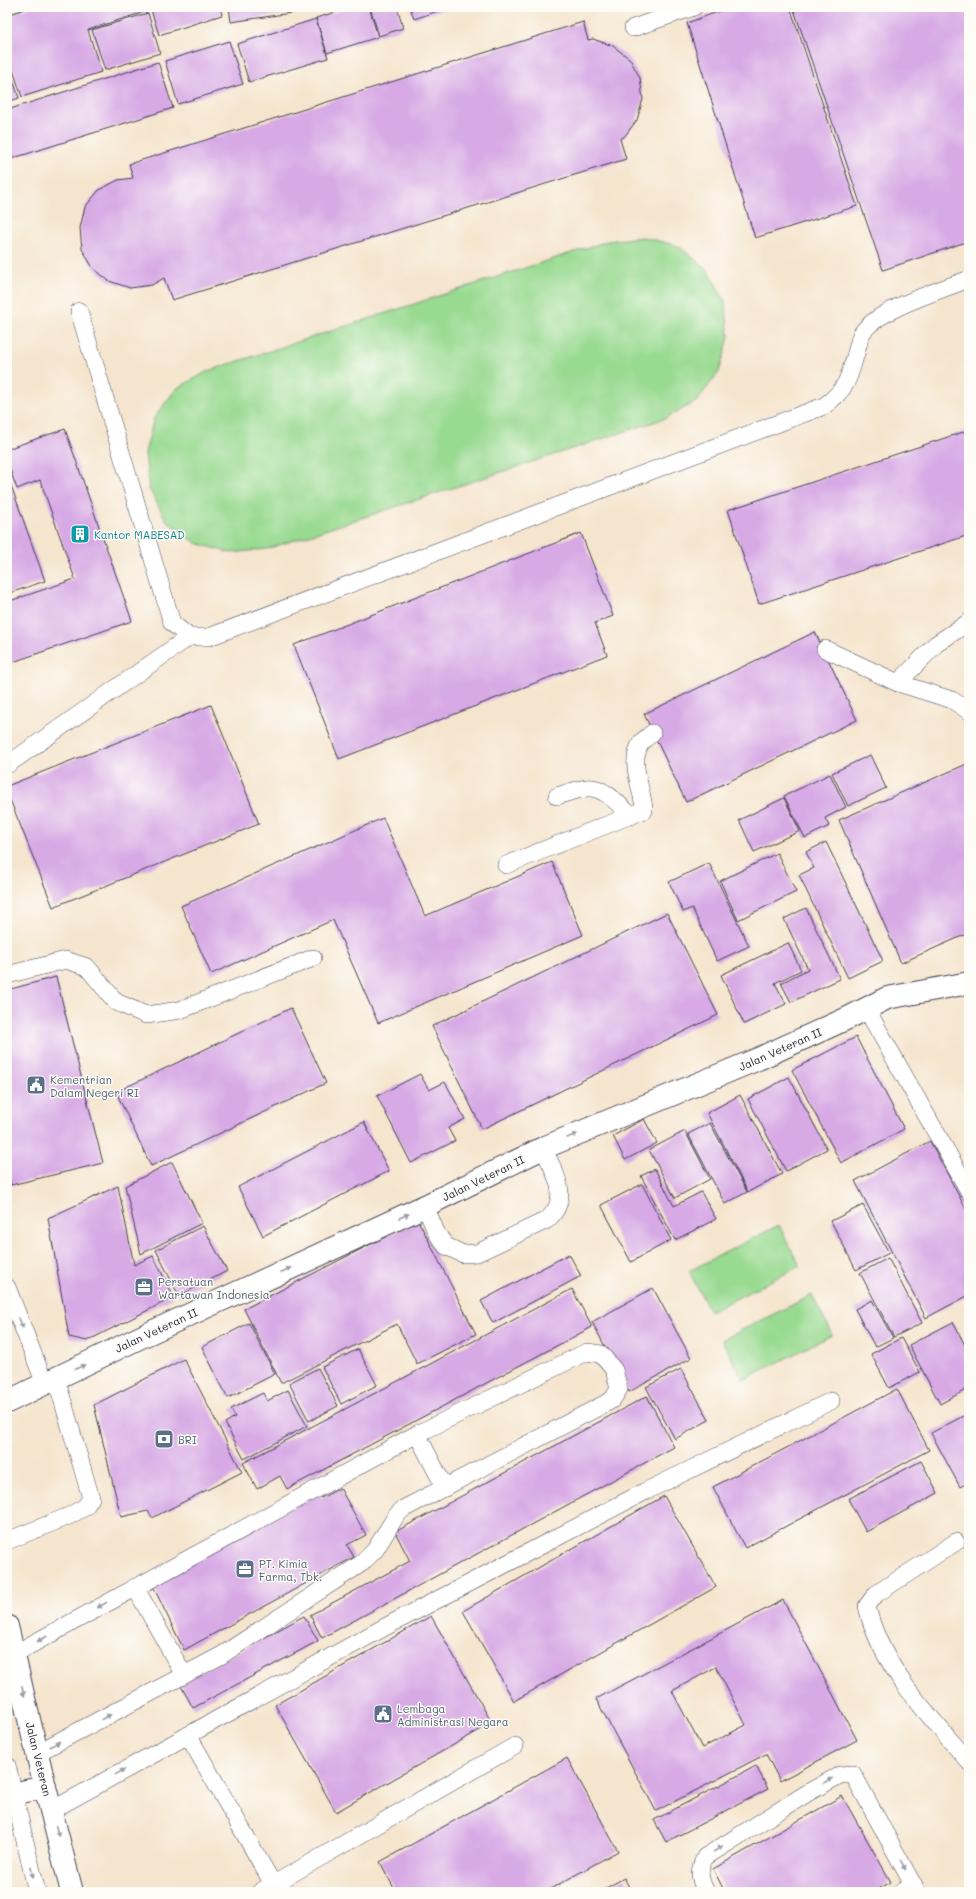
<svg xmlns="http://www.w3.org/2000/svg" width="976" height="1899" viewBox="0 0 976 1899" font-family="Mali,sans-serif">
  <style>
    .green { fill: #99da91; stroke: #5e7e66 }
    .building { fill: #d7a9e5; fill-rule: evenodd }
    .lines { fill: none; stroke-linecap: round; stroke-linejoin: round }
    .lane-casing { stroke: #423f51; stroke-width: 18 }
    .street-casing { stroke: #423f51; stroke-width: 24 }
    .secondary-casing { stroke: #423f51; stroke-width: 24 }
    .lane { stroke: #fff; stroke-width: 17 }
    .street { stroke: #fff; stroke-width: 22 }
    .secondary { stroke: #fff; stroke-width: 22 }
    .oneway { fill: #9c9ca7 }
    .labels { text-anchor: middle; dominant-baseline: central; stroke-width: 3; stroke-linejoin: round; paint-order: stroke }
    .culture-label { font-size: 11px; fill: #0d838f; stroke: #fdfcf7; text-anchor: start }
    .street-label { font-size: 11px; fill: #22223b; stroke: #fdfcf7 }
    .service-label { font-size: 11px; fill: #4e5e75; stroke: #fdfcf7; text-anchor: start }
  </style>
  <rect width="100%" height="100%" fill="#fdfcf7"/>
  <filter id="ink" filterUnits="userSpaceOnUse"><feTurbulence type="fractalNoise" baseFrequency=".025" numOctaves="2"/><feDisplacementMap in="SourceGraphic" scale="8" xChannelSelector="R" yChannelSelector="G"/><feConvolveMatrix kernelMatrix="1 2 1 2 8 2 1 2 1" color-interpolation-filters="sRGB"/></filter>
  <filter id="wash" filterUnits="userSpaceOnUse"><feTurbulence type="fractalNoise" baseFrequency=".012" numOctaves="4" result="noise"/><feDisplacementMap in="SourceGraphic" scale="16" xChannelSelector="R" yChannelSelector="G"/><feGaussianBlur stdDeviation="0.9" result="paint"/><feColorMatrix in="noise" values="0 0 0 0 0 0 0 0 0 0 0 0 0 0 0 0 0 1.4 0 .05"/><feComposite in="paint" operator="in"/></filter>
  <g filter="url(#wash)">
    <rect width="100%" height="100%" fill="#f5e5ce"/>
    <g class="green">
      <polygon points="643,237 678,246 707,269 725,301 729,337 719,372 697,401 666,418 267,549 231,553 196,543 167,521 149,489 145,453 154,418 176,389 208,371 608,241"/>
      <polygon points="779,1225 800,1266 710,1312 689,1271"/>
      <polygon points="812,1295 832,1335 743,1380 722,1340"/>
    </g>
    <g id="blocks">
      <g class="building">
        <polygon points="31,7 146,7 147,11 88,30 101,72 22,97 7,52 7,15"/>
        <polygon points="150,7 220,7 222,15 159,35"/>
        <polygon points="229,7 324,7 324,8 231,22"/>
        <polygon points="353,7 369,7 378,37 327,53 316,18"/>
        <polygon points="370,7 397,7 403,28 379,36"/>
        <polygon points="410,7 450,7 414,19"/>
        <polygon points="731,7 790,7 857,206 755,238 687,23"/>
        <polygon points="793,7 964,7 969,22 969,241 883,270"/>
        <polygon points="148,13 160,53 105,70 92,30"/>
        <polygon points="316,19 328,58 249,82 237,44"/>
        <polygon points="583,22 588,40 593,39 613,46 630,59 640,78 643,99 637,120 624,137 620,139 626,159 172,300 164,278 152,285 130,288 109,281 93,268 82,249 80,228 85,207 99,190 118,180 133,178 129,164"/>
        <polygon points="229,41 243,84 178,104 165,61"/>
        <polygon points="7,62 19,98 7,102"/>
        <polygon points="158,62 173,108 7,160 7,110"/>
        <polygon points="65,429 132,621 7,664 7,602 75,579 40,480 17,489 7,461 7,449"/>
        <polygon points="969,430 969,535 759,604 728,510"/>
        <polygon points="7,474 45,581 7,594"/>
        <polygon points="581,533 613,616 595,623 607,655 339,759 294,645"/>
        <polygon points="815,632 857,720 686,802 644,714"/>
        <polygon points="211,705 259,824 53,907 7,792 7,786"/>
        <polygon points="870,755 886,788 848,806 832,773"/>
        <polygon points="969,763 969,933 901,963 839,820"/>
        <polygon points="830,774 846,807 825,818 829,826 805,838 784,796"/>
        <polygon points="784,798 800,831 754,852 739,820"/>
        <polygon points="383,818 425,916 552,862 583,935 378,1023 333,920 211,974 181,906"/>
        <polygon points="826,842 883,961 848,978 799,875 814,868 806,852"/>
        <polygon points="777,853 796,892 738,920 720,881"/>
        <polygon points="709,863 749,946 717,961 692,908 683,912 669,882"/>
        <polygon points="806,908 840,979 791,1002 781,983 808,969 784,919"/>
        <polygon points="667,913 718,1015 482,1129 432,1026"/>
        <polygon points="788,943 801,970 775,983 786,1004 744,1024 721,975"/>
        <polygon points="56,977 103,1163 11,1185 7,1168 7,990"/>
        <polygon points="291,1008 326,1083 151,1166 116,1092"/>
        <polygon points="856,1037 904,1129 841,1163 792,1070"/>
        <polygon points="420,1074 429,1090 445,1082 465,1119 448,1128 455,1141 411,1163 377,1096"/>
        <polygon points="789,1077 827,1149 786,1171 748,1099"/>
        <polygon points="740,1095 782,1174 748,1192 707,1113"/>
        <polygon points="644,1119 657,1143 625,1160 613,1136"/>
        <polygon points="364,1122 389,1171 263,1236 238,1187"/>
        <polygon points="710,1123 747,1192 725,1204 688,1134"/>
        <polygon points="685,1131 710,1179 675,1198 649,1150"/>
        <polygon points="930,1141 969,1215 969,1295 926,1318 855,1181"/>
        <polygon points="172,1162 202,1223 141,1254 125,1186"/>
        <polygon points="655,1169 674,1206 701,1192 716,1219 675,1240 641,1176"/>
        <polygon points="642,1184 671,1240 631,1262 601,1205"/>
        <polygon points="118,1186 134,1265 153,1256 174,1297 87,1341 69,1337 48,1218"/>
        <polygon points="863,1205 889,1253 856,1270 831,1221"/>
        <polygon points="418,1220 476,1334 417,1364 397,1324 281,1383 244,1309"/>
        <polygon points="203,1226 227,1271 179,1296 156,1250"/>
        <polygon points="569,1254 581,1276 493,1323 481,1301"/>
        <polygon points="888,1258 922,1323 894,1337 860,1273"/>
        <polygon points="653,1288 691,1358 629,1392 592,1322"/>
        <polygon points="572,1289 592,1327 287,1489 280,1476 257,1489 243,1463"/>
        <polygon points="872,1300 893,1338 875,1347 855,1309"/>
        <polygon points="953,1322 969,1353 969,1388 940,1404 909,1345"/>
        <polygon points="249,1323 275,1374 228,1398 202,1347"/>
        <polygon points="901,1338 920,1372 889,1388 871,1354"/>
        <polygon points="358,1349 377,1385 341,1404 322,1367"/>
        <polygon points="184,1359 242,1472 152,1518 148,1511 121,1517 94,1405"/>
        <polygon points="318,1368 338,1406 309,1421 289,1383"/>
        <polygon points="681,1369 709,1420 675,1439 646,1387"/>
        <polygon points="897,1389 929,1450 745,1548 713,1487"/>
        <polygon points="288,1390 307,1426 244,1459 225,1423 235,1417 231,1409 263,1393 267,1401"/>
        <polygon points="647,1396 674,1447 322,1638 310,1615 410,1561 395,1532"/>
        <polygon points="969,1413 969,1482 960,1487 931,1433"/>
        <polygon points="921,1461 938,1493 866,1532 848,1499"/>
        <polygon points="340,1488 366,1535 347,1545 354,1557 184,1650 151,1582 318,1494 321,1498"/>
        <polygon points="664,1496 716,1587 514,1701 463,1611"/>
        <path d="M 783,1600 L 857,1740 L 780,1781 L 766,1754 L 656,1811 L 596,1699 ZM 716,1667 L 746,1725 L 702,1748 L 672,1691 Z"/>
        <polygon points="304,1616 318,1641 193,1708 180,1684"/>
        <polygon points="431,1616 492,1723 336,1812 275,1705"/>
        <polygon points="567,1758 618,1851 545,1892 396,1892 380,1862"/>
        <polygon points="756,1766 768,1789 666,1842 654,1820"/>
        <polygon points="842,1796 891,1882 873,1892 725,1892 713,1869"/>
        <polygon points="624,1878 632,1892 599,1892"/>
      </g>
    </g>
  </g>
  <g filter="url(#ink)">
    <use href="#blocks" fill-opacity="0" stroke="#423f51" stroke-width="1"/>
    <g class="lines">
      <defs>
        <g id="lane">
          <polyline points="633,28 694,7"/>
          <path d="M 79,311 L 172,623 L 189,637 L 209,637 L 824,406 C 846,390 849,379 856,353 C 858,347 859,340 861,335 C 874,310 942,290 969,279"/>
          <polyline points="825,649 898,683 952,700 969,711"/>
          <polyline points="898,683 936,644 969,622"/>
          <polyline points="7,765 189,637"/>
          <path d="M 557,796 C 567,793 577,789 587,788 C 604,786 620,806 631,816"/>
          <path d="M 506,865 L 644,810 C 643,788 628,764 641,743 C 643,740 649,736 652,733"/>
          <polyline points="7,975 66,960 87,967 116,1002 146,1015 180,1010 313,958"/>
          <polyline points="866,1008 969,1191"/>
          <path d="M 425,1206 L 437,1234 L 446,1246 L 463,1254 L 477,1253 L 547,1220 C 572,1198 555,1173 543,1148"/>
          <polyline points="7,1287 45,1384"/>
          <polyline points="417,1434 445,1488"/>
          <polyline points="7,1541 69,1516 85,1507 91,1498 56,1378"/>
          <path d="M 956,1542 L 876,1594 L 867,1606 C 880,1667 930,1716 969,1762"/>
          <polyline points="135,1587 184,1675"/>
          <polyline points="14,1654 417,1434 587,1352 601,1354 614,1370 619,1389 612,1400 403,1509 396,1516 375,1550 362,1563 222,1655 37,1753"/>
          <polyline points="188,1735 273,1884"/>
          <polyline points="7,1765 37,1892"/>
          <polyline points="52,1810 385,1627 644,1492 831,1401"/>
          <polyline points="260,1892 515,1746"/>
          <path d="M 706,1892 C 699,1878 698,1871 705,1857 L 809,1792 L 840,1775 L 853,1774 L 917,1892"/>
          <polyline points="901,1892 914,1885"/>
        </g>
        <polyline id="street" points="7,1402 141,1337 425,1206 543,1148 758,1059 848,1018 887,998 969,983"/>
        <g id="secondary">
          <polyline points="7,1626 45,1787 72,1892"/>
          <polyline points="7,1795 45,1787"/>
        </g>
      </defs>
      <use href="#lane" class="lane-casing"/>
      <use href="#street" class="street-casing"/>
      <use href="#secondary" class="secondary-casing"/>
      <use href="#lane" class="lane"/>
      <use href="#street" class="street"/>
      <use href="#secondary" class="secondary"/>
    </g>
    <defs><path id="oneway-solid" d="M-6-.8H1V-3.2L6.5 0L1 3.2V.8H-6Z"/></defs>
    <g class="oneway">
      <use href="#oneway-solid" transform="translate(572 1136) rotate(-23)"/>
      <use href="#oneway-solid" transform="translate(404 1216) rotate(-25)"/>
      <use href="#oneway-solid" transform="translate(286 1270) rotate(-25)"/>
      <use href="#oneway-solid" transform="translate(21 1323) rotate(68)"/>
      <use href="#oneway-solid" transform="translate(80 1367) rotate(-26)"/>
      <use href="#oneway-solid" transform="translate(102 1605) rotate(151)"/>
      <use href="#oneway-solid" transform="translate(42 1639) rotate(152)"/>
      <use href="#oneway-solid" transform="translate(23 1691) rotate(77)"/>
      <use href="#oneway-solid" transform="translate(106 1717) rotate(-28)"/>
      <use href="#oneway-solid" transform="translate(55 1744) rotate(-27)"/>
      <use href="#oneway-solid" transform="translate(120 1772) rotate(-29)"/>
      <use href="#oneway-solid" transform="translate(828 1781) rotate(-29)"/>
      <use href="#oneway-solid" transform="translate(57 1831) rotate(76)"/>
      <use href="#oneway-solid" transform="translate(718 1849) rotate(-32)"/>
      <use href="#oneway-solid" transform="translate(903 1865) rotate(62)"/>
      <use href="#oneway-solid" transform="translate(32 1872) rotate(77)"/>
    </g>
  </g>
  <defs>
    <symbol id="building-square" viewBox="-11 -11 22 22"><rect x="-9" y="-9" width="18" height="18" rx="4" fill="#0f9aa8" stroke="#fdfcf7"/><path d="M-4-6H4V6H1V3H-1V6H-4ZM-2.5-4.3h1.7v1.8h-1.7ZM.8-4.3h1.7v1.8H.8ZM-2.5-1h1.7V.8h-1.7ZM.8-1h1.7V.8H.8Z" fill="#fff"/></symbol>
    <symbol id="civic-square" viewBox="-11 -11 22 22"><rect x="-9" y="-9" width="18" height="18" rx="4" fill="#5c6f8a" stroke="#fdfcf7"/><path d="M-.6-6.5H3V-4.5H.6V-3L4-1V1h2V6H-6V1h2V-1L-.6-3ZM-1.2 2.5V6h2.4V2.5Z" fill="#fff"/></symbol>
    <symbol id="office-square" viewBox="-11 -11 22 22"><rect x="-9" y="-9" width="18" height="18" rx="4" fill="#5c6f8a" stroke="#fdfcf7"/><path d="M-6-3h4V-5.5h4V-3h4V5H-6ZM-1-4.5V-3h2v-1.5ZM-6 0V1H6V0Z" fill="#fff"/></symbol>
    <symbol id="bank-square" viewBox="-11 -11 22 22"><rect x="-9" y="-9" width="18" height="18" rx="4" fill="#5c6f8a" stroke="#fdfcf7"/><path d="M-6-4H6V4H-6ZM0-2.3a2.3 2.3 0 1 0 0 4.6a2.3 2.3 0 1 0 0-4.6Z" fill="#fff"/></symbol>
  </defs>
  <g fill-rule="evenodd">
    <use href="#building-square" x="69" y="523" width="22" height="22"/>
    <use href="#civic-square" x="25" y="1074" width="22" height="22"/>
    <use href="#office-square" x="133" y="1276" width="22" height="22"/>
    <use href="#bank-square" x="153" y="1428" width="22" height="22"/>
    <use href="#office-square" x="234" y="1558" width="22" height="22"/>
    <use href="#civic-square" x="372" y="1703" width="22" height="22"/>
  </g>
  <g class="labels">
    <g class="culture-label">
      <text x="94" y="534">Kantor MABESAD</text>
    </g>
    <g class="street-label">
      <text transform="translate(780 1049) rotate(-24)">Jalan Veteran II</text>
      <text transform="translate(483 1178) rotate(-26)">Jalan Veteran II</text>
      <text transform="translate(156 1330) rotate(-25)">Jalan Veteran II</text>
      <text transform="translate(39 1759) rotate(76)">Jalan Veteran</text>
    </g>
    <g class="service-label">
      <text x="50" y="1079">Kementrian<tspan x="50" dy="13">Dalam Negeri RI</tspan></text>
      <text x="158" y="1281">Persatuan<tspan x="158" dy="13">Wartawan Indonesia</tspan></text>
      <text x="178" y="1439">BRI</text>
      <text x="259" y="1563">PT. Kimia<tspan x="259" dy="13">Farma, Tbk.</tspan></text>
      <text x="397" y="1708">Lembaga<tspan x="397" dy="13">Administrasi Negara</tspan></text>
    </g>
  </g>
  <rect width="976" height="1899" fill="none" stroke="#fdfcf7" stroke-width="24"/>
</svg>
